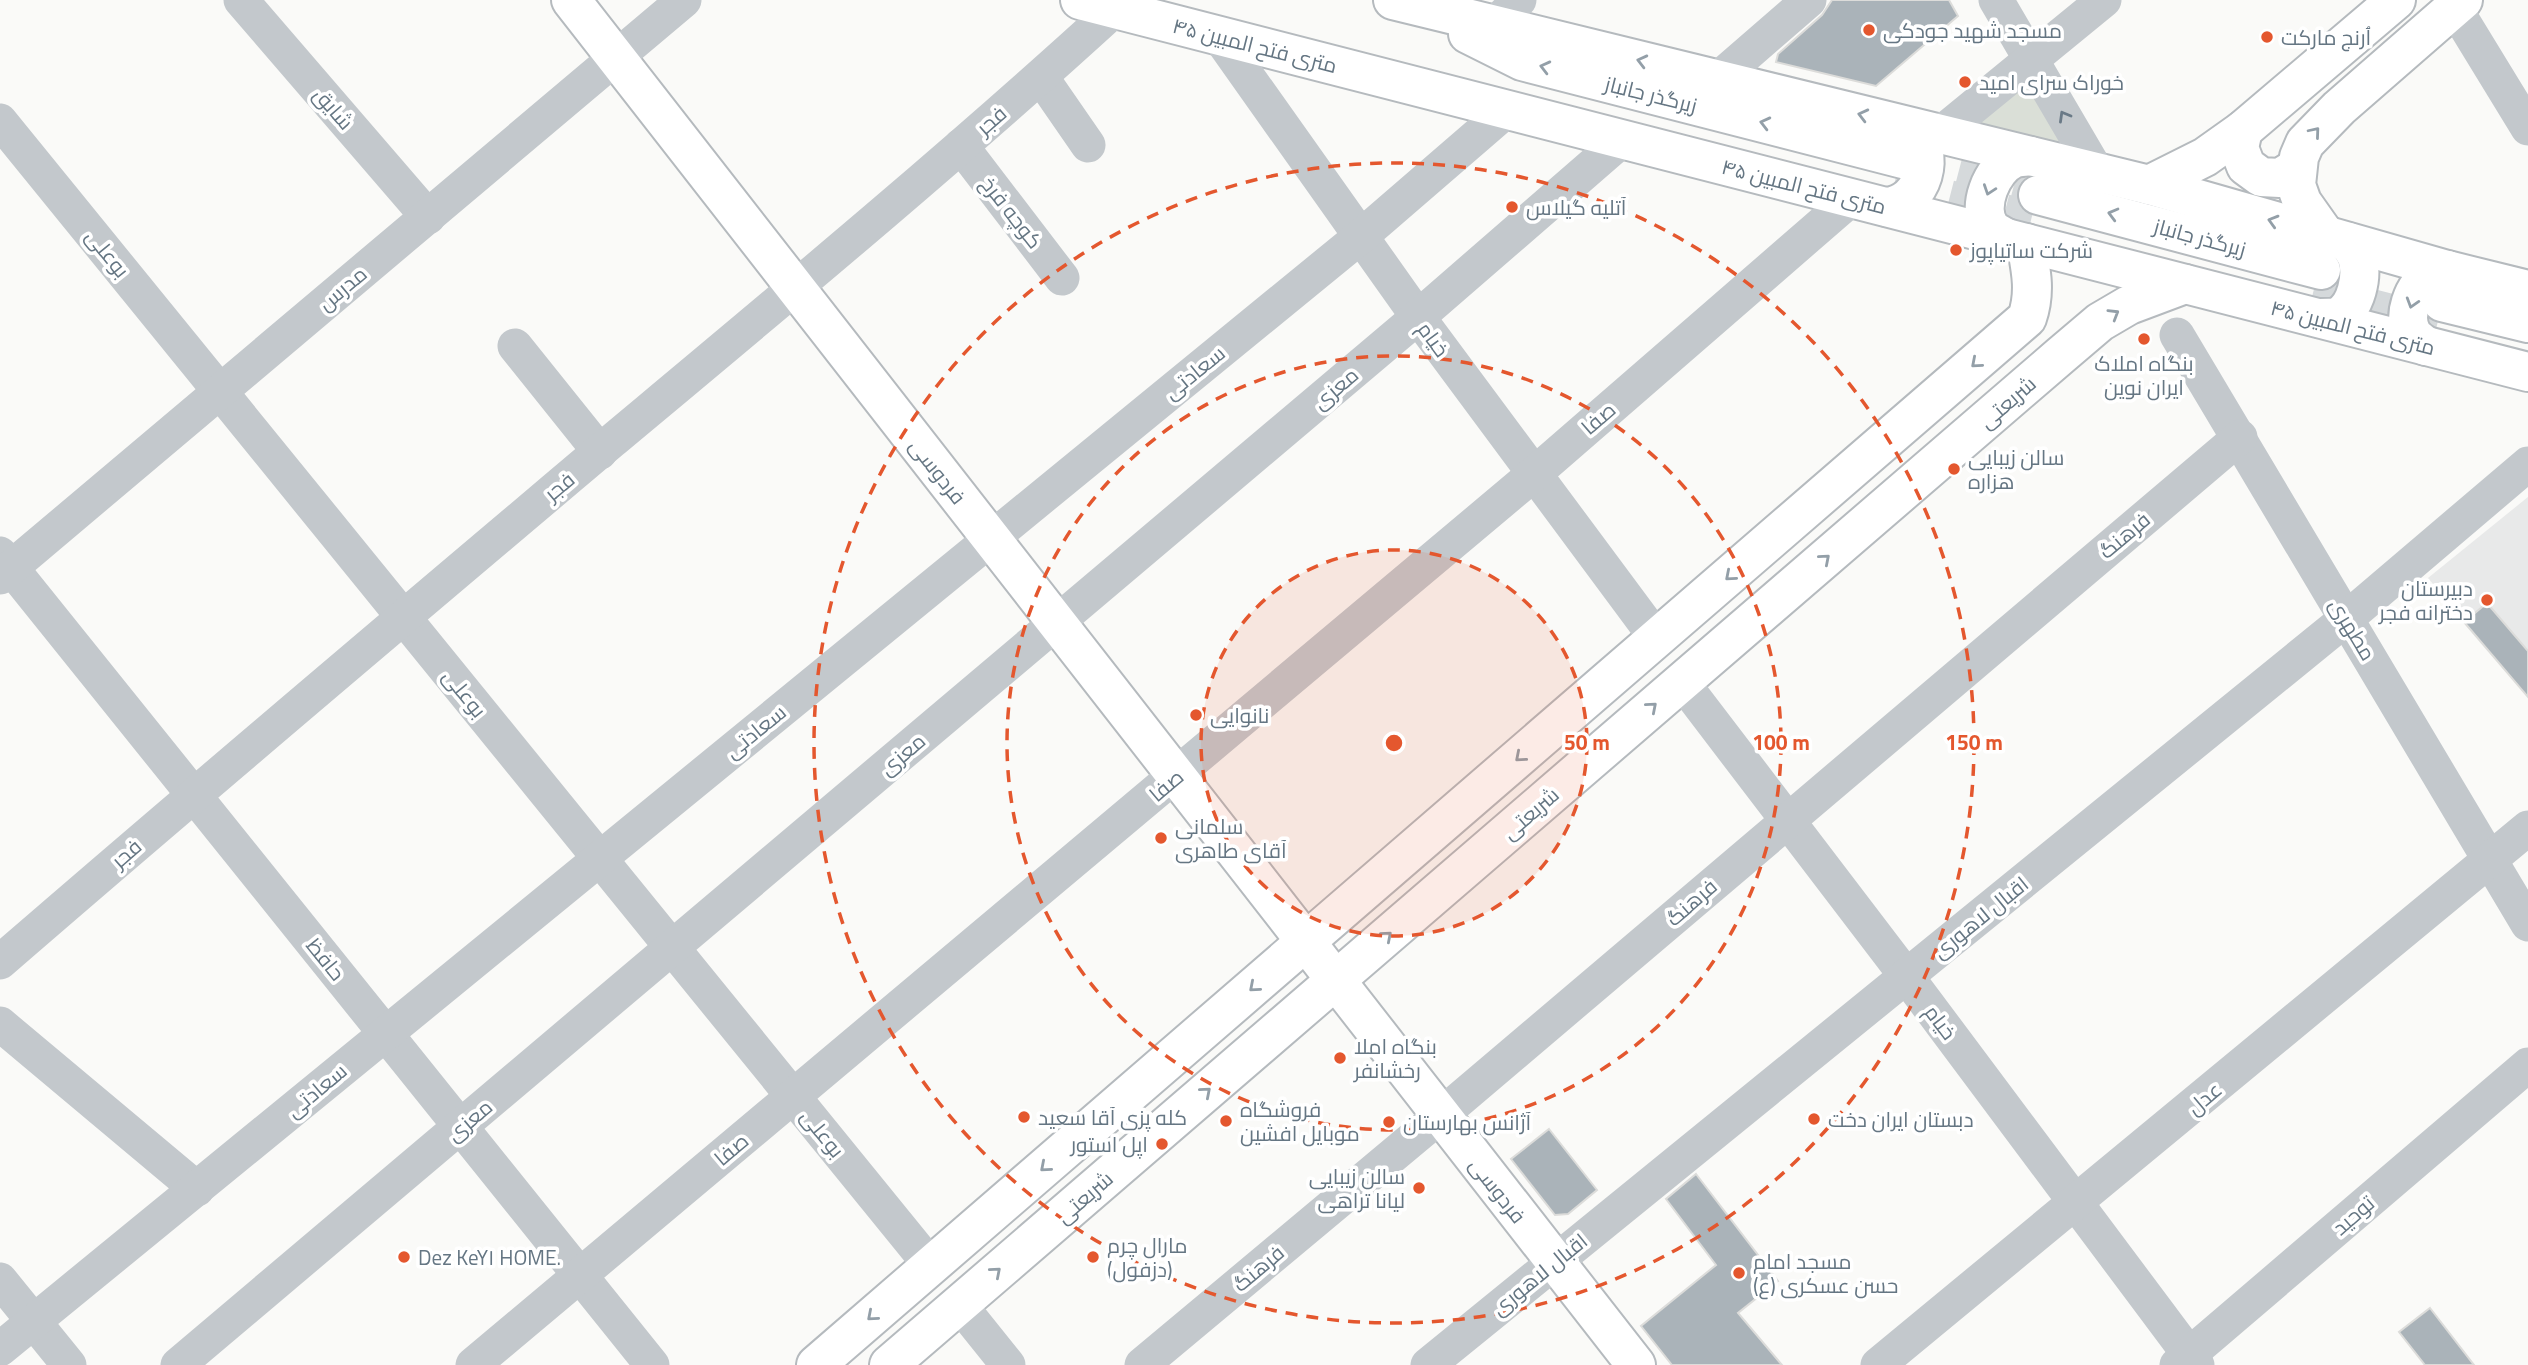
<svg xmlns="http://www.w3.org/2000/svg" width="2528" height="1365" viewBox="0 0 2528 1365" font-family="'Titillium Web',Cairo,sans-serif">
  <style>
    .built { fill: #e8e9e9 }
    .green { fill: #dadfd7 }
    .building { fill: #aab3b9; stroke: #dcdcda; stroke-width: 2 }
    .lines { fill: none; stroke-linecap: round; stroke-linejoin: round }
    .major-tunnel { stroke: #d5d9db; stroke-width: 38; stroke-dasharray: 38 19; stroke-linecap: butt }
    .major-casing { stroke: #b5babe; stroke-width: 42 }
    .minor { stroke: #c3c8cc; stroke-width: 35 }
    .major { stroke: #fff; stroke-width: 38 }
    .oneway { stroke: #939fa8 }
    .oneway2 { stroke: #6a7a87 }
    .ring { fill: none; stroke: #e4572e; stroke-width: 3.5; stroke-dasharray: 12 9 }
    .poi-dot { fill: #e4572e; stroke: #fff; stroke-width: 2.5 }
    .labels { text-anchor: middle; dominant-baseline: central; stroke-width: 7; stroke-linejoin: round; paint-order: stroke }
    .poi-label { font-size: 21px; fill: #657683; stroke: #fff; text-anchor: start }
    .street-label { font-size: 21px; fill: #657683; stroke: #fff }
    .centre { fill: #e4572e; stroke: #fff; stroke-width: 3.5 }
    .ring-label { font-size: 21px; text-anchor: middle; font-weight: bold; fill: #e4572e; stroke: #fff; stroke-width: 7; stroke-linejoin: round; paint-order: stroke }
  </style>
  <rect width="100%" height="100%" fill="#fafaf8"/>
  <polygon class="built" points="2528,497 2528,697 2428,578"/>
  <polygon class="green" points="2030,74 2077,157 1962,128"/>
  <g class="building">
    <polygon points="1832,0 1949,0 1958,16 1876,86 1776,62 1778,54 1822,15"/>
    <polygon points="2487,603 2528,651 2528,697 2464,622"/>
    <polygon points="1549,1129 1597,1190 1568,1214 1555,1215 1511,1159"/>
    <polygon points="1696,1174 1778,1281 1738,1313 1782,1365 1672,1365 1641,1326 1716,1265 1666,1199"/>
    <polygon points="2430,1308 2474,1365 2425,1365 2399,1332"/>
  </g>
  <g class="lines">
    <g class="major-tunnel">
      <polyline points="1903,159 2022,190"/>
      <polyline points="1894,185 2031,220"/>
      <polyline points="2313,293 2437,325"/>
    </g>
    <defs>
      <g id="major">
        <polyline points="571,0 1636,1365"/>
        <polyline points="1080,0 2528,372"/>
        <polyline points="1393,0 2149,185 2447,270 2528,290"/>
        <polyline points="1468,34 1522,61 1903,159"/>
        <polyline points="2243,130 2239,148 2246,166 2261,177 2280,178 2296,168"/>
        <polyline points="2149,185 2205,157 2243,130 2396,0"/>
        <polyline points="2038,195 2321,270"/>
        <path d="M 1887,207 C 1924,202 1937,154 1911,128"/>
        <polyline points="2326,236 2302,202 2296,185 2299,157 2305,143 2339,108 2463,0"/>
        <path d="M 2006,238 C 2001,235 1994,232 1991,228 C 1975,209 1992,168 2013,159 C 2017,157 2025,157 2030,156"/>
        <polyline points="2442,302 2528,323"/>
        <path d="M 2320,318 C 2325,318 2332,318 2337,317 C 2357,308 2363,275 2357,257 C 2355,252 2351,247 2348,242"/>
        <path d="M 2426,346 C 2422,343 2416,339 2413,335 C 2401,317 2413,286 2431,275 C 2435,272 2442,271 2447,270"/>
        <path d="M 816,1365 L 2027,318 C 2036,292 2031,270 2026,243"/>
        <polyline points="889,1365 2060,356 2100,322 2129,305 2185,284"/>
      </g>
    </defs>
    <use href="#major" class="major-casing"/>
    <g class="minor">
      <polyline points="241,0 428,217"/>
      <polyline points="1996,0 2097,172"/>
      <polyline points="2454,7 2528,128"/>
      <polyline points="1495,24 1519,0"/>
      <polyline points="1218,35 1418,317 1657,639"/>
      <polyline points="1041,77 1088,145"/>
      <polyline points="1718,79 1809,0"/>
      <polyline points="0,121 931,1266"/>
      <polyline points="1940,134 2104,0"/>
      <polyline points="961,146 1062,278"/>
      <polyline points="2177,335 2528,924"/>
      <polyline points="515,346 600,452"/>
      <polyline points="0,554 652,1365"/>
      <polyline points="0,577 684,0"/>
      <polyline points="1682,682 1907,977 2197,1365"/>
      <path d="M 0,962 C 203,786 407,614 612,441 C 782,299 952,158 1115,9"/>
      <polyline points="0,1024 197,1189"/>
      <polyline points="0,1280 69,1365"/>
      <polyline points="959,1304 1008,1365"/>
      <polyline points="0,1349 1360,237 1507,110"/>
      <polyline points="178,1365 1418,317 1623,139"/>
      <polyline points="473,1365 1534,474 1852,198"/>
      <polyline points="1142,1365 1440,1116 2240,437"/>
      <polyline points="1428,1365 2347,618 2528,464"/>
      <polyline points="1878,1365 2528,828"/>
      <polyline points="2177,1365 2528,1065"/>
    </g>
    <use href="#major" class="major"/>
  </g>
  <defs><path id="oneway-chevron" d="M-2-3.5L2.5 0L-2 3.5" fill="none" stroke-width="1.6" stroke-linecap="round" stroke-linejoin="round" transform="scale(1.75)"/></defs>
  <g class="oneway">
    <use href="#oneway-chevron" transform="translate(1642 61) rotate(-166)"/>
    <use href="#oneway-chevron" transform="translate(1545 67) rotate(-166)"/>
    <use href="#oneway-chevron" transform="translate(1863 115) rotate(-166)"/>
    <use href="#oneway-chevron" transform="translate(1765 123) rotate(-166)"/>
    <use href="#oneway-chevron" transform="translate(2315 132) rotate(-50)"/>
    <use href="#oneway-chevron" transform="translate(1989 190) rotate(109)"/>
    <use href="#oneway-chevron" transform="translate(2113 214) rotate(-165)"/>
    <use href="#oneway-chevron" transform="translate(2273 221) rotate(-164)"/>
    <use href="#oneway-chevron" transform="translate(2412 303) rotate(107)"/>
    <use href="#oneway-chevron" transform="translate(2114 314) rotate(-31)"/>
    <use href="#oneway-chevron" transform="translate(1976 363) rotate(139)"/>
    <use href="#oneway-chevron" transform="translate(1825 559) rotate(-41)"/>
    <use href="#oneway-chevron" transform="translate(1730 576) rotate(139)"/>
    <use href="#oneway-chevron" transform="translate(1652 707) rotate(-41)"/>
    <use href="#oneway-chevron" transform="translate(1520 757) rotate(139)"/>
    <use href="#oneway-chevron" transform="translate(1387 936) rotate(-41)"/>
    <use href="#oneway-chevron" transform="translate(1254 987) rotate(139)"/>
    <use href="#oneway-chevron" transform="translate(1206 1092) rotate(-41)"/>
    <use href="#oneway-chevron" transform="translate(1045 1167) rotate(139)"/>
    <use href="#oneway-chevron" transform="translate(996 1272) rotate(-41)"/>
    <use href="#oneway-chevron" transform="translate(872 1316) rotate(139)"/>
  </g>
  <use class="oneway2" href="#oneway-chevron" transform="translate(2064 116) rotate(-120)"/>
  <circle cx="1394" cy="743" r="193" fill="#e4572e" fill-opacity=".12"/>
  <g class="ring">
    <circle cx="1394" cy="743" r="193"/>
    <circle cx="1394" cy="743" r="387"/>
    <circle cx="1394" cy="743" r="580"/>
  </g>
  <g class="poi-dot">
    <circle cx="1869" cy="30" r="7"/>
    <circle cx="2267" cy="37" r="7"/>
    <circle cx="1965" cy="82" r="7"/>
    <circle cx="1512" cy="207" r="7"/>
    <circle cx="1956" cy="250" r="7"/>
    <circle cx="2144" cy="339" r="7"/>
    <circle cx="1954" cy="469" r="7"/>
    <circle cx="2487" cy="600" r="7"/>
    <circle cx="1196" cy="715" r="7"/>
    <circle cx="1161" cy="838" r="7"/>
    <circle cx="1340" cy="1058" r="7"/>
    <circle cx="1024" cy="1117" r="7"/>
    <circle cx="1814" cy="1119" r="7"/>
    <circle cx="1226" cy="1121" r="7"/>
    <circle cx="1389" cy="1122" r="7"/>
    <circle cx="1162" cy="1144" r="7"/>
    <circle cx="1419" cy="1188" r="7"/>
    <circle cx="404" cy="1257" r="7"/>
    <circle cx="1093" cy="1257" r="7"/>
    <circle cx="1739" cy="1273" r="7"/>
  </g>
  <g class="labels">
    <g class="poi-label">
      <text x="1883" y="30">مسجد شهید جودکی</text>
      <text x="2281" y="37">اُرنج مارکت</text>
      <text x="1979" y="82">خوراک سرای امید</text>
      <text x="1526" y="207">آتلیه گیلاس</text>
      <text x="1970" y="250">شرکت ساتیاپوز</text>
      <text x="2144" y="363" text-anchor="middle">بنگاه املاک<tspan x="2144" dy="24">ایران نوین</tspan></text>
      <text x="1968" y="457">سالن زیبایی<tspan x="1968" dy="24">هزاره</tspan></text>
      <text x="2473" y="588" text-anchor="end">دبیرستان<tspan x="2473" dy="24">دخترانه فجر</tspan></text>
      <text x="1210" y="715">نانوایی</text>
      <text x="1175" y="826">سلمانی<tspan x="1175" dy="24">آقای طاهری</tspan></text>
      <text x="1354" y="1046">بنگاه املا<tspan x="1354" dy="24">رخشانفر</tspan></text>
      <text x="1240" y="1109">فروشگاه<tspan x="1240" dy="24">موبایل افشین</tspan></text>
      <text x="1038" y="1117">کله پزی آقا سعید</text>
      <text x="1828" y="1119">دبستان ایران دخت</text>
      <text x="1403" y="1122">آژانس بهارستان</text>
      <text x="1148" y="1144" text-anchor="end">اپل استور</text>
      <text x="1405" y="1176" text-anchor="end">سالن زیبایی<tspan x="1405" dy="24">لیانا تراهی</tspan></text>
      <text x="1107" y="1245">مارال چرم<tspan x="1107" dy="24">(دزفول)</tspan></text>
      <text x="418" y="1257">Dez KeY۱ HOME.</text>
      <text x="1753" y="1261">مسجد امام<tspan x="1753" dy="24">حسن عسکری (ع)</tspan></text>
    </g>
    <g class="street-label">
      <text transform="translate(1255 45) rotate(14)">۴۵ متری فتح المبین</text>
      <text transform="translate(1651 94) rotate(14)">زیرگذر جانباز</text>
      <text transform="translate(334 108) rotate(49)">شایق</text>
      <text transform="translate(991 120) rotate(-41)">فجر</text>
      <text transform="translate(1804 186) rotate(14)">۴۵ متری فتح المبین</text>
      <text transform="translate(1012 212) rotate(52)">کوچه فرخ</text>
      <text transform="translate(2200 237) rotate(15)">زیرگذر جانباز</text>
      <text transform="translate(108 253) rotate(51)">بوعلی</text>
      <text transform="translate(342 288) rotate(-40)">مدرس</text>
      <text transform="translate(2353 327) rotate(14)">۴۵ متری فتح المبین</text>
      <text transform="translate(1434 339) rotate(54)">خیام</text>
      <text transform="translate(1194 372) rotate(-39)">سعادتی</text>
      <text transform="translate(1335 388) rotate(-40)">معزی</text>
      <text transform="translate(2007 402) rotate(-41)">شریعتی</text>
      <text transform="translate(1598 418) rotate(-41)">صفا</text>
      <text transform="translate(938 471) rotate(52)">فردوسی</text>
      <text transform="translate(559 486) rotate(-40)">فجر</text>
      <text transform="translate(2124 535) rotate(-40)">فرهنگ</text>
      <text transform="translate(2353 629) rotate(59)">مطهری</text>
      <text transform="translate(465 693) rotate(51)">بوعلی</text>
      <text transform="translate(755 731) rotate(-39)">سعادتی</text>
      <text transform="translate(902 754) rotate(-40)">معزی</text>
      <text transform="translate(1166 785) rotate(-40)">صفا</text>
      <text transform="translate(1530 813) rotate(-41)">شریعتی</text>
      <text transform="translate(126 853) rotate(-41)">فجر</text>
      <text transform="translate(1691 902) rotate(-41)">فرهنگ</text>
      <text transform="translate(1980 917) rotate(-39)">اقبال لاهوری</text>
      <text transform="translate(326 959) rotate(51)">حافظ</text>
      <text transform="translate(1941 1022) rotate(53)">خیام</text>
      <text transform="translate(316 1090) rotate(-40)">سعادتی</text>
      <text transform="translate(2204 1098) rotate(-40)">عدل</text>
      <text transform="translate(469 1120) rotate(-40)">معزی</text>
      <text transform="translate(823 1133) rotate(51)">بوعلی</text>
      <text transform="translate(731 1149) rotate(-40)">صفا</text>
      <text transform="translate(1498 1190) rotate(52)">فردوسی</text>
      <text transform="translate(1084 1197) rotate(-41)">شریعتی</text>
      <text transform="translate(2353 1215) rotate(-41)">توحید</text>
      <text transform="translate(1258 1268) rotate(-40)">فرهنگ</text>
      <text transform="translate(1539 1274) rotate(-39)">اقبال لاهوری</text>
    </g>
  </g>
  <circle cx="1394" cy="743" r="10" class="centre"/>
  <g class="ring-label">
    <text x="1587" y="750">50 m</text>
    <text x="1781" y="750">100 m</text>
    <text x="1974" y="750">150 m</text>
  </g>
</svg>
